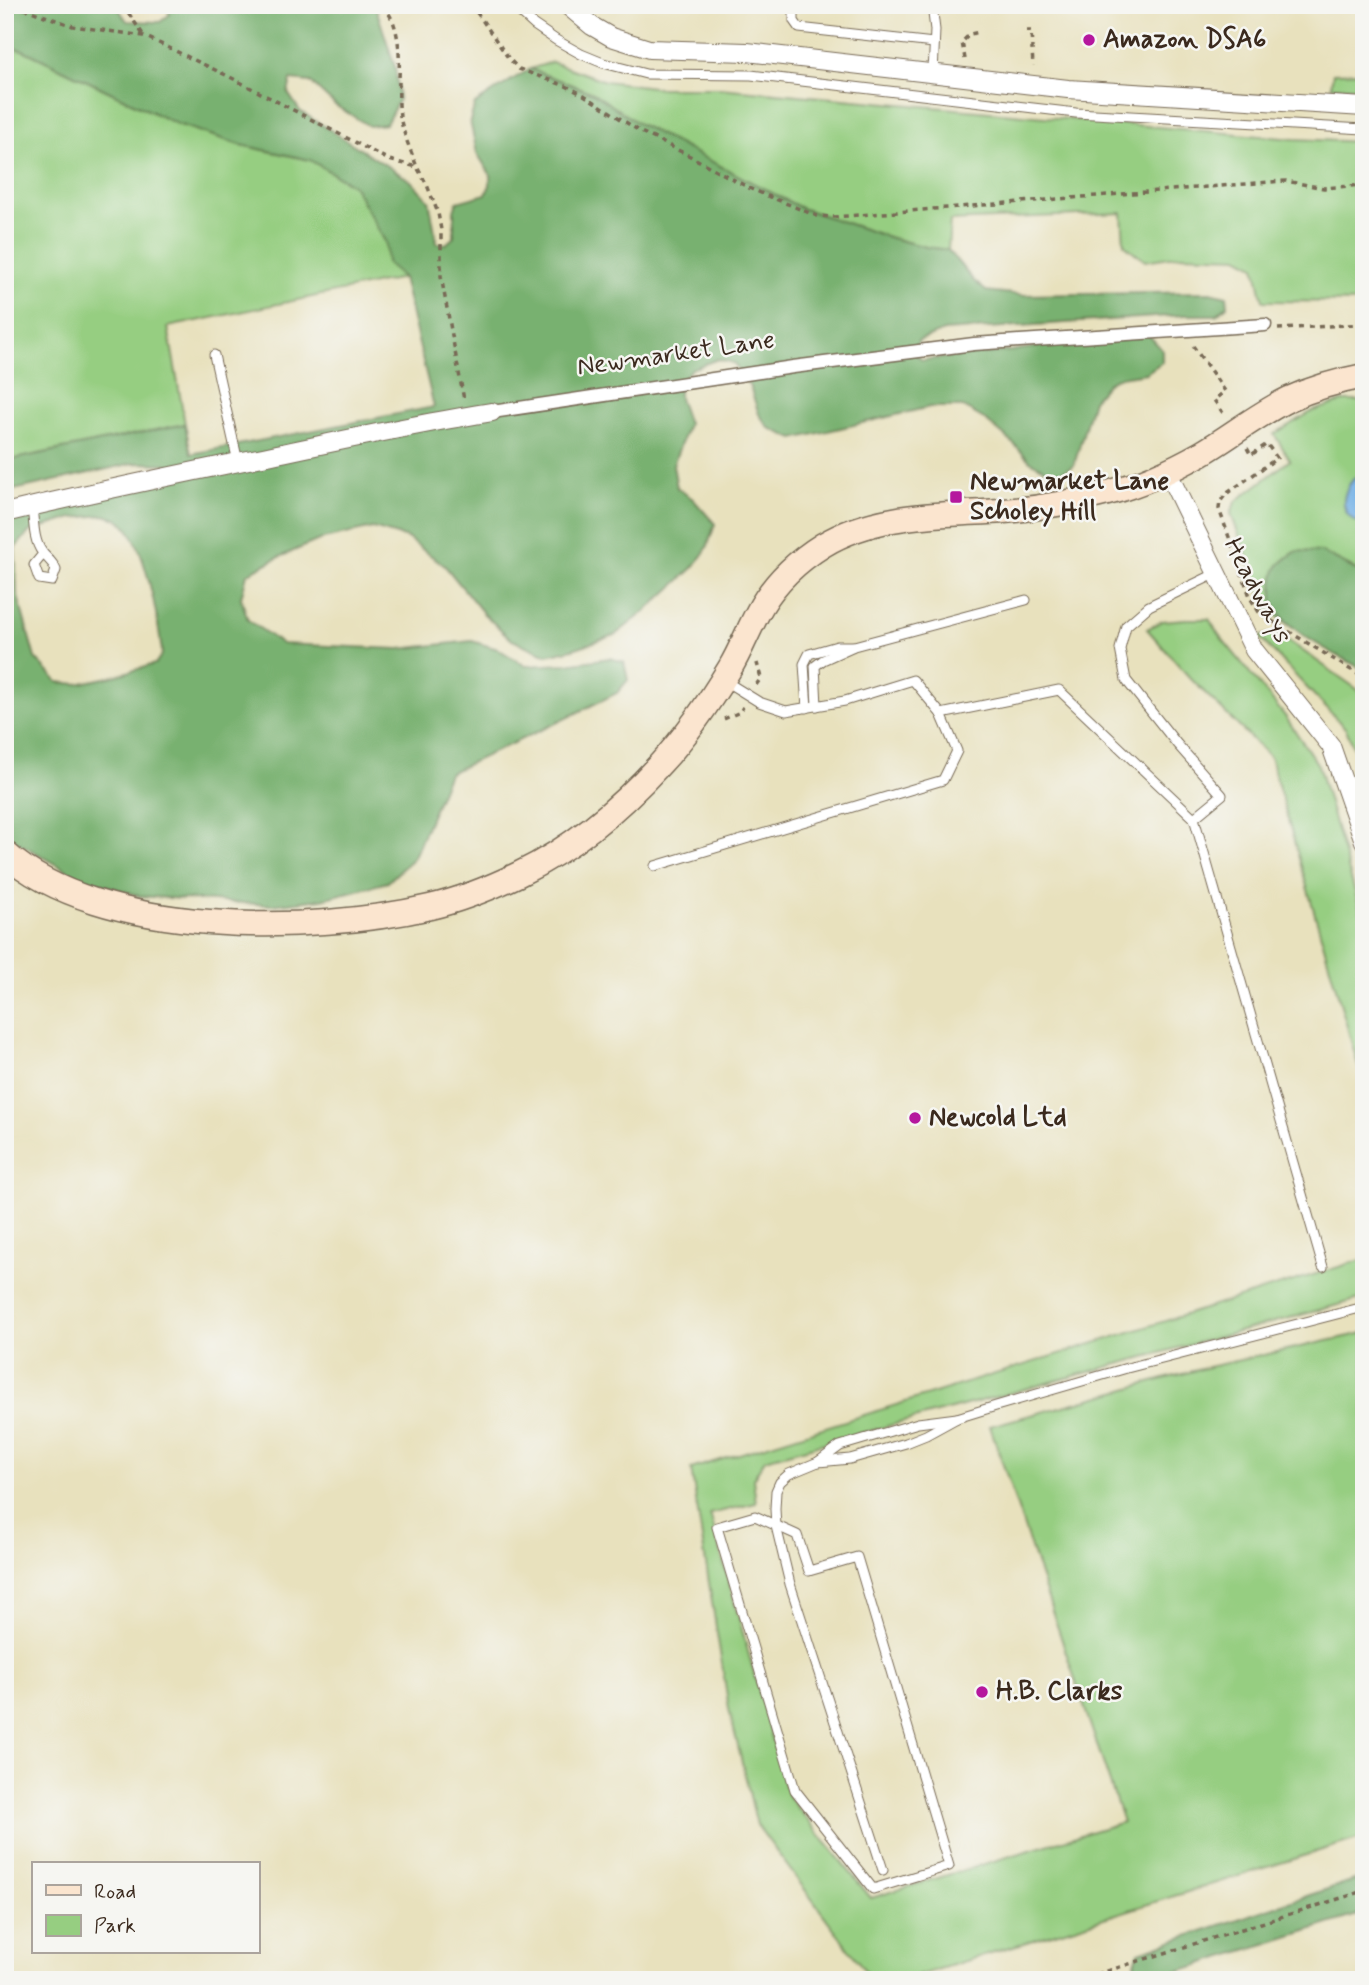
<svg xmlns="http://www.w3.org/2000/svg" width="1369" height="1985" viewBox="0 0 1369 1985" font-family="Mynerve,sans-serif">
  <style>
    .green { fill: #96ce81; stroke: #687c50; stroke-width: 2 }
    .forest { fill: #78b16f; stroke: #5a6e46; stroke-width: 2; fill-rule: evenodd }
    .water { fill: #73b1e6; stroke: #576e82; stroke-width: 2 }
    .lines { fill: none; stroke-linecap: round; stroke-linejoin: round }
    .service-casing { stroke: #786a56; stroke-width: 11 }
    .pedestrian-casing { stroke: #786a56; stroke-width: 15 }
    .minor-casing { stroke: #786a56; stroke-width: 20 }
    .secondary-casing { stroke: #786a56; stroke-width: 27 }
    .path { stroke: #786a56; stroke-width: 3.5; stroke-dasharray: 5 5; stroke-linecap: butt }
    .service { stroke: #fff; stroke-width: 9 }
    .pedestrian { stroke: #fff; stroke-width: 12 }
    .minor { stroke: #fff; stroke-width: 18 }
    .secondary { stroke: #fbe5cf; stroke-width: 24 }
    .poi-dot { fill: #b5179e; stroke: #f6f6f2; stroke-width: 2.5 }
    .labels { text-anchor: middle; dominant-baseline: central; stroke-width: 5; stroke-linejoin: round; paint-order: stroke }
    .poi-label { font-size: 26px; font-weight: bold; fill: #3b2a1e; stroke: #f6f6f2; text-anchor: start }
    .street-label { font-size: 26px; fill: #3b2a1e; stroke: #f6f6f2 }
  </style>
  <rect width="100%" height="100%" fill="#f6f6f2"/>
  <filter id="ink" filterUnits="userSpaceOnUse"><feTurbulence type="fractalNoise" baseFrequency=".0143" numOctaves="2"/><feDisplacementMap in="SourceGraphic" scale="14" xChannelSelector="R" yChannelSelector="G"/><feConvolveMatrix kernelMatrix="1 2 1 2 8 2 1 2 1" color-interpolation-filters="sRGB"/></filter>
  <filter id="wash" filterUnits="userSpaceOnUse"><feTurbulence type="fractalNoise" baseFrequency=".00686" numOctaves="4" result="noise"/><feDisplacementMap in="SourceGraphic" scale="28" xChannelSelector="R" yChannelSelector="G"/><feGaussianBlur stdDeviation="1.57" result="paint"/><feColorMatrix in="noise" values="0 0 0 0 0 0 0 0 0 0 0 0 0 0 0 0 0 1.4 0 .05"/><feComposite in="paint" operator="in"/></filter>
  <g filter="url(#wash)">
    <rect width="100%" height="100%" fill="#e8e1bd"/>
    <g class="green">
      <polygon points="5,47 23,50 177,124 241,145 310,160 354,186 386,243 387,263 403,278 168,327 185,424 5,461"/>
      <polygon points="552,62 605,81 661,88 719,88 1294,139 1364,142 1364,302 1263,301 1255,266 1238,257 1182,255 1145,261 1124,244 1122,213 950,221 948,250 926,247 891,238 801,208 639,124 593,93 530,69"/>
      <polygon points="1364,72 1364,88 1331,86 1333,73"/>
      <polygon points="1344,401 1364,401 1364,574 1320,552 1284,620 1294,629 1267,609 1231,514 1235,502 1290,460 1274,434 1313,411"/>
      <polygon points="1185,619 1209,619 1219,635 1285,716 1318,765 1364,923 1364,1086 1270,757 1190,678 1147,629 1162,621"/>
      <polygon points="1269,634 1283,637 1364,694 1364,772 1346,729 1259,637"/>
      <polygon points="1364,1259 1364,1298 765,1459 753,1479 756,1503 710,1514 788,1796 871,1898 1123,1822 990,1426 1208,1367 1364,1333 1364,1837 904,1980 872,1980 757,1825 729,1709 691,1469"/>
    </g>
    <g class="forest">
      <path d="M 5,5 L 116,5 L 127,21 L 160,22 L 170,14 L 164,5 L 375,5 L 395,67 L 399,99 L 386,124 L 369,126 L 335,105 L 310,82 L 291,80 L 288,93 L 300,111 L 411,181 L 429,200 L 437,243 L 446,244 L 454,237 L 454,210 L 457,202 L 486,194 L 490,185 L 490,174 L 477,153 L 470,121 L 475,104 L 510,81 L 530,69 L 593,93 L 639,124 L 801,208 L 891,238 L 926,247 L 948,250 L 973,280 L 986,291 L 1022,295 L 1210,292 L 1227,296 L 1228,305 L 1216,315 L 1185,315 L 944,331 L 918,341 L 915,354 L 922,360 L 1011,351 L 1131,332 L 1148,334 L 1162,350 L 1162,362 L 1146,373 L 1120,377 L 1110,381 L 1093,400 L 1074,465 L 1062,472 L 1048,471 L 1030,461 L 1013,443 L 984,419 L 963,407 L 930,407 L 794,439 L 769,428 L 759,414 L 750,387 L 733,363 L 718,359 L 691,369 L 679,383 L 679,398 L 688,424 L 673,465 L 677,488 L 693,499 L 715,524 L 707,548 L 694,567 L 647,610 L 615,635 L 573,649 L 547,655 L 512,640 L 484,614 L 445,566 L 407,538 L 373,528 L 319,540 L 275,559 L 247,574 L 241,598 L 248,620 L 282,644 L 399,649 L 472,641 L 498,649 L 526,666 L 566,664 L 610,658 L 624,662 L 628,680 L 617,693 L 556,723 L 449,773 L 414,857 L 388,882 L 322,899 L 272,905 L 139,896 L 77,876 L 12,839 L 5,833 L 5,517 L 170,476 L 168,464 L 134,463 L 5,492 L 5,461 L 185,424 L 191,454 L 434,407 L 403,278 L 387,263 L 386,243 L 354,186 L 310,160 L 241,145 L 177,124 L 23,50 L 5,47 ZM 105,515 C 110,517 116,518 120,521 C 145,537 159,625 162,654 L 155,664 L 114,676 L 77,684 L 58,682 L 35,658 L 17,593 L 15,548 L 30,531 L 73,518 Z"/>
      <path d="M 1297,551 L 1321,552 L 1364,574 L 1364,670 C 1338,655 1288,633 1275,606 C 1272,601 1273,596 1273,590 C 1273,566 1279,563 1297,551 Z"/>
      <polygon points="1364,1877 1364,1913 1150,1980 1133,1980 1130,1974 1139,1952"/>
    </g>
    <path class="water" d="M 1364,472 L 1364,525 C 1359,523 1352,520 1349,516 C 1337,501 1349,478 1364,472 Z"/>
  </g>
  <g filter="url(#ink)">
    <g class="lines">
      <defs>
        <g id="service">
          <polyline points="512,5 534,25 556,40 581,54 603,63 646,74 751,75 1076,113 1364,129"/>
          <polyline points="794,5 794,21 799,28 934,43"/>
          <polyline points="932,5 935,30 933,74"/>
          <polyline points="214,355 238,462"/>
          <path d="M 32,506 C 34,521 33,540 42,552 C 47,559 52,560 56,570 L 52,581 L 39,579 L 34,565 L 43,554"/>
          <polyline points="725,681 759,702 786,711 845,701 913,680 941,714 1059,690 1194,818 1222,795 1177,744 1126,680 1120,649 1126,626 1149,606 1217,573"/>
          <polyline points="817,706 815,666 823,660 854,646 1026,600"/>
          <polyline points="807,708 804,664 809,654 837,646 853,646"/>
          <polyline points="1194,818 1323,1267"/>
          <polyline points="655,866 943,780 957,751 941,714"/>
          <polyline points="818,1462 850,1459 906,1443 926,1435 957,1418 996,1406 1127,1368 1364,1307"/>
          <polygon points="755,1516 797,1535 809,1571 857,1557 949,1866 873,1889 795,1790 717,1527"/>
          <polyline points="883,1870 790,1584 776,1526 775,1509 776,1491 780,1482 789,1474 818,1462 840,1446 918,1423 957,1418"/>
        </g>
        <polyline id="pedestrian" points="492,412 793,367 974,344 1265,325"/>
        <g id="minor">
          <polyline points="567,5 592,26 611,37 649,49 747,52 1068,89 1364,107"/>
          <polyline points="1167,471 1254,650 1331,746 1364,841"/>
          <path d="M 5,513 C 95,491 186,473 277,454 C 349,439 420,423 492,412"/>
        </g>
        <path id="secondary" d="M 5,853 C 100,938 313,934 430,907 C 460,900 490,888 519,874 C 573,848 620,808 661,763 C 687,735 710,701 730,668 C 742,648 750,625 762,605 C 777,580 799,560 823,545 C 881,510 950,516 1015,510 C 1047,507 1077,501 1108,493 C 1141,484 1172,470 1202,453 C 1231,436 1258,414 1289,399 C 1313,388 1338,381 1364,376"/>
      </defs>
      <use href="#service" class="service-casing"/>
      <use href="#pedestrian" class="pedestrian-casing"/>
      <use href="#minor" class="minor-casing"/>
      <use href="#secondary" class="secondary-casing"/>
      <g class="path">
        <polyline points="14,5 73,26 144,36 230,77 389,160 417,167 427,185 438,213 441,230 441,276 464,400"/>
        <polyline points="123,5 144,36"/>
        <path d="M 384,5 C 387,11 392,18 394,24 C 404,54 396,86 400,116 C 403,134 411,151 417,167"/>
        <polyline points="470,5 478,14 509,59 519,69 566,86 584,95 641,132 690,156 751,189 817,216 834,217 1270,182 1286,181 1324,188 1364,185"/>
        <polyline points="1026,31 1031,31 1033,66"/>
        <polyline points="965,59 962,42 970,34 980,32"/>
        <polyline points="1278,329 1364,324"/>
        <polyline points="1193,346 1225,391 1214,400 1223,413"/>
        <polyline points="1247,448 1251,455 1267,444 1277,458 1226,494 1220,502 1219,509 1251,599 1259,612 1272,621 1364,678"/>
        <polyline points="756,685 761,678 757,663"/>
        <polyline points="724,719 740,712 743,707"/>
        <polyline points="1078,1980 1364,1891"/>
      </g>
      <use href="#service" class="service"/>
      <use href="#pedestrian" class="pedestrian"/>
      <use href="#minor" class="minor"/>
      <use href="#secondary" class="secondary"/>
    </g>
  </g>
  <g class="poi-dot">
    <circle cx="1089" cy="40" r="7"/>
    <rect x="949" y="490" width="14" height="14" rx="3.5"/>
    <circle cx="915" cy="1118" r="7"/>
    <circle cx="982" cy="1692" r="7"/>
  </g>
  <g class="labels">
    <g class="poi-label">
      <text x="1103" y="40">Amazon DSA6</text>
      <text x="970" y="482">Newmarket Lane<tspan x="970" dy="30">Scholey Hill</tspan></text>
      <text x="929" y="1118">Newcold Ltd</text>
      <text x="996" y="1692">H.B. Clarks</text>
    </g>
    <g class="street-label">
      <text transform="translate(676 354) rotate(-8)">Newmarket Lane</text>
      <text transform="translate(1257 591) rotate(62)">Headways</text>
    </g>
  </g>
  <rect width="1369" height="1985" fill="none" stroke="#f6f6f2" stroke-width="28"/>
  <rect x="32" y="1862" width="228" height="91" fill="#f6f6f2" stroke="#aba49d" stroke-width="2"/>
  <rect x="46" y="1885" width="35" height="10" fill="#fbe5cf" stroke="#aba49d" stroke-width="2"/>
  <text x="94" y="1898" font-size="21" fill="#3b2a1e">Road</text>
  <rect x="46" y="1915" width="35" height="21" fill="#96ce81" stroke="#aba49d" stroke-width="2"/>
  <text x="94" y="1932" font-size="21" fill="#3b2a1e">Park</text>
</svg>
